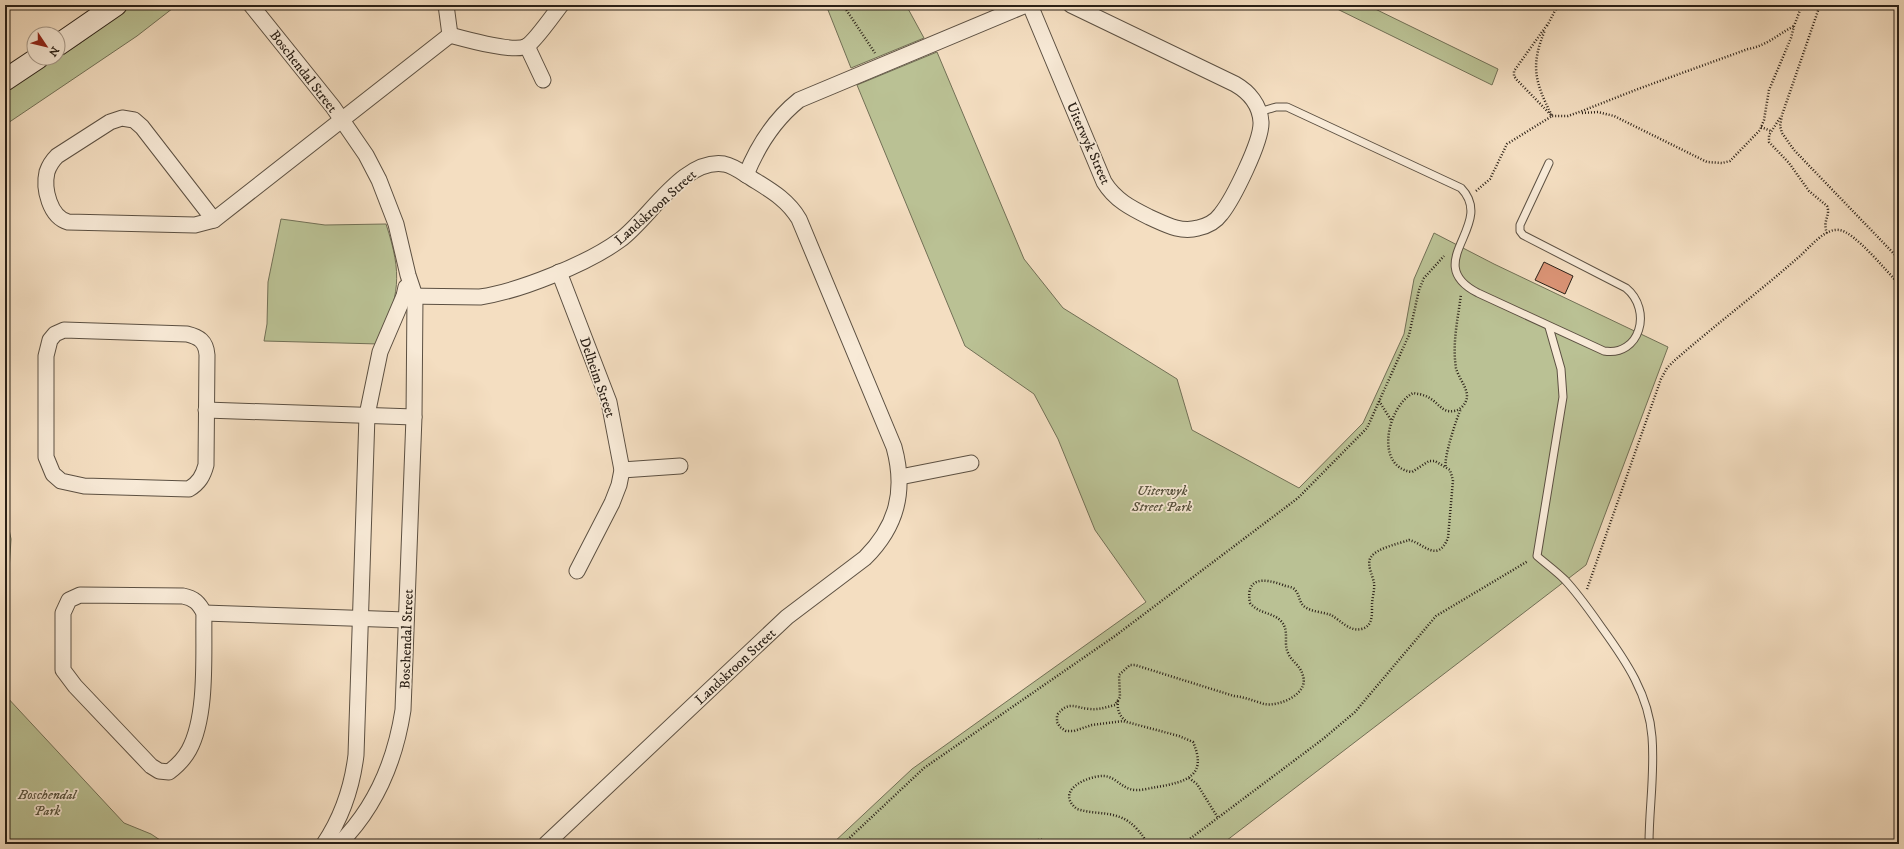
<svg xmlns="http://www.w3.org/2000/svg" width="1904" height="849" font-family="'IM FELL DW Pica',serif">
<rect width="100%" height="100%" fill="#f4dec1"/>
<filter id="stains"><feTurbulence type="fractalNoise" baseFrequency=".005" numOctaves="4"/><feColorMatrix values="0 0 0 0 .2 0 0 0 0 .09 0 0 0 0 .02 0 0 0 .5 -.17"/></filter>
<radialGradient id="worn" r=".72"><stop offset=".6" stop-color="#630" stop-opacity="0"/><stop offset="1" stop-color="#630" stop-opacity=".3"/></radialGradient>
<g fill="#bac194" stroke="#727056">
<polygon points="133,5 177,5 137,36 5,125 5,92 79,44"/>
<polygon points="826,5 906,5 924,38 851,68"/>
<polygon points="1329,5 1367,5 1498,69 1492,85"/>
<polygon points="937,52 1024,259 1063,308 1177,379 1192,430 1299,488 1363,423 1404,334 1414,279 1434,233 1494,264 1668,347 1586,565 1222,844 832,844 912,769 1146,602 1095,530 1058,439 1034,394 965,346 857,85"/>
<path d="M281,219l44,6 61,-1c17,52 13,70 -7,120l-115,-3 3,-17 1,-42z"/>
<polygon points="5,510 11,539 5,637"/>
<polygon points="5,695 124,823 151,834 166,844 5,844"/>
</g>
<polygon fill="#da9375" stroke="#2a2017" points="1544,262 1573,276 1565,294 1535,280"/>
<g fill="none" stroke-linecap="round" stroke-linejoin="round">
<g stroke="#5c5042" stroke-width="9">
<g id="lane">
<path d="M1259,112l17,-5h11l174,81c36,37 -42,75 17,105l126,58c36,6 49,-41 22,-63l-103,-53 -3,-4v-6l29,-62"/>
<path d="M1549,327l12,42 2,28 -26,159c9,8 19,15 28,24 14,15 25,31 37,48 24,33 47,67 50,109 3,36 -3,71 -3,107"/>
</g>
</g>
<g stroke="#5c5042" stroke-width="17">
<g id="street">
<path d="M251,5l82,102 33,48 13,25 17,44 12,51 7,21 -1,121 -11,293c-8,52 -27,97 -64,134"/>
<polyline points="446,5 450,35"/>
<path d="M1030,5l74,177c11,18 27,26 45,35 16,7 31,16 49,11 9,-2 18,-7 23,-14 12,-15 41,-73 40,-92 -1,-17 -12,-30 -26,-38l-164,-79"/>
<path d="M450,35c15,4 64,18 77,11 9,-6 26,-31 34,-41"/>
<polyline points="527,46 543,80"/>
<path d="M122,118l12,2 8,7 72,93 -19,5 -127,-3c-18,-5 -25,-33 -21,-50 2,-6 5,-11 10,-16l53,-34z"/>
<path d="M746,175c12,-30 28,-55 53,-75l227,-95"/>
<polyline points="214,220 450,35"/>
<polyline points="559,272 609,402 622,470 619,485 612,503 577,571"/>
<path d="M404,296l76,1c40,-6 107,-33 140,-57 30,-22 63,-82 104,-76 10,2 19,9 27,14 19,12 36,21 48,41l95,228c12,44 3,79 -29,111l-78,59 -241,227"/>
<path d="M64,330l123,4c12,3 19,7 20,21l-1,110c-3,11 -7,18 -17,24l-105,-3 -23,-5 -8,-7 -7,-17v-101l4,-16 5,-6z"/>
<polyline points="206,410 414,417"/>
<polyline points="622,470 680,466"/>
<polyline points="900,477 971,463"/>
<path d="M80,595l103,1c11,2 16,7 21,17 -1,39 4,102 -15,137 -5,9 -12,16 -20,22l-10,-1 -8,-5 -76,-80 -12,-16v-57l6,-13z"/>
<polyline points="204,613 406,620"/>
<path d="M324,844c18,-27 28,-56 32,-89l11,-340 13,-63 24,-56 2,-9"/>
</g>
</g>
<g stroke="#2a2017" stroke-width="23">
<g id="secondary">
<polyline points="58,45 116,5"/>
<polyline points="5,80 38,58"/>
</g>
</g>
<g stroke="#2a2017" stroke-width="2.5" stroke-dasharray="1 2" stroke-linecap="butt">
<polyline points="843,5 875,53"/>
<polyline points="1820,5 1782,115 1780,126 1782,133 1794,150 1899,259"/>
<path d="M1547,25l-33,46v5l3,4 35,36h16l14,-5 56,-22 110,-40c18,-3 29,-14 46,-23"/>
<polyline points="1547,26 1558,5"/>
<polyline points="1582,113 1598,112 1614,116 1707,162 1722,163 1730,161 1760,130 1764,120 1769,90 1791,38 1794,26 1802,5"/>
<path d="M1780,118l-11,17v7l20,21 20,28 18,15c4,10 -5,14 0,27"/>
<polyline points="1761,127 1771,131"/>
<path d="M1476,191l14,-12 17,-35 45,-28c-17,-34 -22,-50 -7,-86"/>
<polyline points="1379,401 1391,420"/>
<path d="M1446,466c-3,-6 11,-50 15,-57"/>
<path d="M1587,589l74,-210 6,-11 7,-7c41,-36 85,-69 126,-105 10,-9 25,-28 39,-26 15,1 48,42 60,54"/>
<path d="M1118,701c-1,8 1,15 8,20"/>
<polyline points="1189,778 1197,784 1218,818"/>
<polyline points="843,844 924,768 1115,636 1298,498 1367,428 1409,335 1419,290 1424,278 1444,256"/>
<path d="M1030,844c6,-6 16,-5 23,0"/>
<path d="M1146,844c-1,-7 -5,-10 -10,-16 -18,-19 -37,-12 -59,-19 -23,-18 10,-33 26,-33 11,0 17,10 27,13 8,3 19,-1 27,-2 29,-5 51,-11 36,-45l-14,-6 -56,-15 -31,4 -18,6h-8l-6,-4 -3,-5v-7c12,-15 18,-7 33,-6 9,1 17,-2 25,-4l5,-8 -1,-22 11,-10h5l99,31c11,1 20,5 30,8 15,3 45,-10 39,-28 -2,-10 -11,-14 -15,-23 -5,-11 2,-22 -7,-32 -9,-9 -22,-7 -31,-18 -5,-26 14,-25 33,-18 4,2 10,1 13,6 4,5 3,12 9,16 7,5 18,5 26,8 9,5 19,17 30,14 12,-2 11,-15 11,-24 0,-7 3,-15 2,-22 -1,-7 -8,-19 -3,-26 6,-9 27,-13 38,-17 15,3 28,24 39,-2l5,-58 -3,-10 -15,-9h-6l-17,11c-38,-5 -25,-65 1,-79 6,1 13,2 18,6 8,5 12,14 23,12 7,-1 13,-8 13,-15 0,-9 -9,-19 -11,-28 -4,-25 2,-49 5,-74"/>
<polyline points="1183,844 1323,739 1355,712 1436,616 1528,561"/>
</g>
<use href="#lane" stroke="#f8ead7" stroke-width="7"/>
<use href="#street" stroke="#f8ead7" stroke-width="15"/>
<use href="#secondary" stroke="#f8ead7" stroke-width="21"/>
</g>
<g text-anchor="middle" stroke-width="3.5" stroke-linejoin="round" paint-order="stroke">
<g font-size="14" fill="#2a2017" stroke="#f8ead7">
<text transform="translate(304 71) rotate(52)" y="5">Boschendal Street</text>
<text transform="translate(1089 143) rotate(66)" y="5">Uiterwyk Street</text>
<text transform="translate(655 207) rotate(-42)" y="5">Landskroon Street</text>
<text transform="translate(598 377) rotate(71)" y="5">Delheim Street</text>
<text transform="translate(406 639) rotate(-88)" y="5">Boschendal Street</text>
<text transform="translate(735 666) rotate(-43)" y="5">Landskroon Street</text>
</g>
<g font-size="14" font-style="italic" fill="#55503c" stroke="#f8ead7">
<text x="1162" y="495">Uiterwyk<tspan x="1162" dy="16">Street Park</tspan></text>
<text x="47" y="799">Boschendal<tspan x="47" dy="16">Park</tspan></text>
</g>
</g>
<rect width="1904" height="849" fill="none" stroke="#f4dec1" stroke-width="20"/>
<rect x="6" y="6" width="1892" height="837" fill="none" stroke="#2a2017" stroke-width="2"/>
<rect x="10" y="10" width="1884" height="829" fill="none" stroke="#2a2017"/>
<g transform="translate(46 46) rotate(125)"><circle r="19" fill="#f8ead7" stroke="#a6998a"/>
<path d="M0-3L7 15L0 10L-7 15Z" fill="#8f2418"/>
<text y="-6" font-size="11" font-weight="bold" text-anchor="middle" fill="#2a2017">N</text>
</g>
<rect width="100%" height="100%" filter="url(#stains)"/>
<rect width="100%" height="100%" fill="url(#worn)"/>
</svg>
